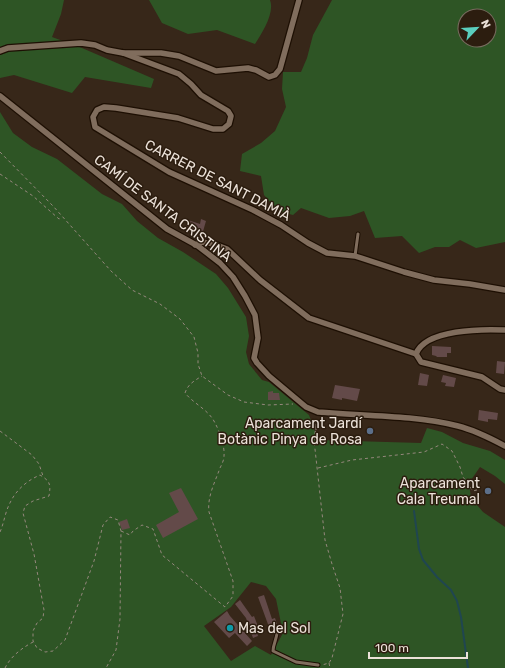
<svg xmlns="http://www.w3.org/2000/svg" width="505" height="668" font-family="Rubik,sans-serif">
<rect width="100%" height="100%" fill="#372719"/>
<g fill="#2e5525" fill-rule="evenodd">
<polygon points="0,0 64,0 61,14 52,37 82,48 154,79 151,88 85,77 72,93 14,75 0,78"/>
<path d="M149,0h121c5,13 -8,33 -15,44l-38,-14 -29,4 -26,-11z"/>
<path d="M332,0h173v242l-29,6 -16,-8 -11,7h-14l-16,6 -17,-17 -27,2 -11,-27 -14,5 -21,2 -28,-10 -8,7 -15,-4 -14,-16 -3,-19 -21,-5 2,-17 19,-11 14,-12 11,-24 -4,-18 1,-17h18l6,-14 6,-23zM465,16h24v24h-24z"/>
<path d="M0,112l13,21 19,14 25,12 45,35 20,10 15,17 21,17 25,14 33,22 12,14 18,29 3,19 -3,16 3,12 13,16 7,2 40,33 9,25 103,3 6,-15 15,4 21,11 27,8 15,9v24l-10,-8 -15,-9 -11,16 2,15 12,14 22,15v141h-505zM251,582l15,4 10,13 7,34 -12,22 -16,-9 -24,15 -27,-35 27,-19z"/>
</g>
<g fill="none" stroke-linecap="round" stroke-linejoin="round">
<polyline stroke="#204650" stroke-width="2" points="414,511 419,549 423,560 437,577 451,590 457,601 461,617 468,668"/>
</g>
<g fill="#634a49">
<polygon points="201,219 206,221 202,235 185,229 188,220 200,224"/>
<polygon points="432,346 451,347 451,353 447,353 447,357 437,357 436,356 432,355"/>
<polygon points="497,361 505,362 504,374 496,373"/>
<polygon points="420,373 429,375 427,386 418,385"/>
<polygon points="443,375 456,378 454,387 445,386 446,383 441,382"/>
<polygon points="335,385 360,389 357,401 342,398 342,400 332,398"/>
<polygon points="273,391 273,393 279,393 280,400 268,400 268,392"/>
<polygon points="479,410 498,413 497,420 488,419 488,422 478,420"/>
<polygon points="181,488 198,519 163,538 156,525 179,512 169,493"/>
<polygon points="127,519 130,528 122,530 119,522"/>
<polygon points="264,595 272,619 275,618 277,624 269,627 258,597"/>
<polygon points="240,600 252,617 254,616 259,629 256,630 258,636 253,638 246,618 235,604"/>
<polygon points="227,611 230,616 252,641 247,646 235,633 229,638 214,622"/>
</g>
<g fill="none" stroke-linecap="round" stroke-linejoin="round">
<g stroke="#1d0f03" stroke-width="5">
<g id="service">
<polyline points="355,256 358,234"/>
<path d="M277,632c0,7 -4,12 -4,19l23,11 22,3"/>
</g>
</g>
<g stroke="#1d0f03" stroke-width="8">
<g id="minor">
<polyline points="0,51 8,48 81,43 95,45 107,50 123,53 161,53 179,56 216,71 248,68 256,70 269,77 275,75 280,69 299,0"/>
<polyline points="123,53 179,74 191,84 201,95 228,111 231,116 229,124 223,129 213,129 178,118 116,108 104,107 97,110 93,117 95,127 169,172 253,210 281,225 308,243 327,253 355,256 404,272 434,280 470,284 505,290"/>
<path d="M0,96l167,133 31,17 22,17 13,14 12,19 10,19 3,23 -4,20 3,5 12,13 37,31 12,5c46,4 95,3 140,14 16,4 32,12 47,20"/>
<polyline points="195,245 202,242 214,244 227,249 260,280 309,318 416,354 421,362 482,377 500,389 505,390"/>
<path d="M416,354c9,-25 67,-25 89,-24"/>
</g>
</g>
<g stroke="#95887d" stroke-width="1" stroke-dasharray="3 3" stroke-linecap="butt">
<polyline points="0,152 53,206 111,271 132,290 160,304 180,319 194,337 198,353 198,364 202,376 228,395 244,402 268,405 293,404"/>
<polyline points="0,174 33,196 59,219 62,218"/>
<polyline points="317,419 314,440 325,540 332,564 340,588 343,614 332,658 329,663 322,665"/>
<polyline points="315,429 317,429 316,424"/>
<polyline points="0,431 32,455 39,464 43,476"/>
<polyline points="318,468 352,460 424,452 442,444 452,451 460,467 463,477 473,491 480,489"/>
<path d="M121,531l9,4 3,-4 9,-6 11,4 9,26 63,52 8,-11v-15l-24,-69c-2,-15 6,-30 11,-44 2,-4 4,-8 4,-12 1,-9 -4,-24 -9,-33 -6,-13 -21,-19 -30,-30 3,-9 9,-12 17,-17"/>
<path d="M0,532c4,-9 5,-19 9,-27 6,-14 17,-24 31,-30 10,6 11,9 9,21l-16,5 -8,5 -2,7 11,41 10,56 -1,8 -6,5 -4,8v10l4,7 8,4 8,-1 12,-11 29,-79 9,-36 7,-8 8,3 3,11 -1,88 -4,31 -10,18"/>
<polyline points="329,663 330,668"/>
<path d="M5,668c6,-12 17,-20 28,-26"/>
</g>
<use href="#service" stroke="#806d5d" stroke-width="3"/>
<use href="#minor" stroke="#806d5d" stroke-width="5.5"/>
</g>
<g fill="#5c6f8a" stroke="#2c1d0f" stroke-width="1.5">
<circle cx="370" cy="431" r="4"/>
<circle cx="488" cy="491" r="4"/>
</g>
<circle fill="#0f9aa8" stroke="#2c1d0f" stroke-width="1.5" cx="230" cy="628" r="4"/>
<g text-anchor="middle" stroke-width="3" stroke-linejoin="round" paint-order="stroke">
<g font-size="14" fill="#ece2d9" stroke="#2c1d0f">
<text transform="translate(218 180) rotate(27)" y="5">CARRER DE SANT DAMIÀ</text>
<text transform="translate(163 208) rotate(37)" y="5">CAMÍ DE SANTA CRISTINA</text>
</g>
<g font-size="14" fill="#ece2d9" stroke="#2c1d0f" text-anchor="end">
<text x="362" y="428">Aparcament Jardí<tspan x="362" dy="16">Botànic Pinya de Rosa</tspan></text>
<text x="480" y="488">Aparcament<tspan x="480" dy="16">Cala Treumal</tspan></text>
<text x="238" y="633" text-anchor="start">Mas del Sol</text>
</g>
</g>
<g transform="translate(477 28) rotate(65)"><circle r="19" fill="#2c1d0f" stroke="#796c60"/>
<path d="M0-3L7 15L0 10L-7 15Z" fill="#5acebd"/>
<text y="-6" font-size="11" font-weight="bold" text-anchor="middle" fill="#ece2d9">N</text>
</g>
<path d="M369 652v6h98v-6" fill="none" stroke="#ece2d9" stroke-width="2"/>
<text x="375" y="652" font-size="12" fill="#ece2d9" stroke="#2c1d0f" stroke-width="3" paint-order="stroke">100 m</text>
</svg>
